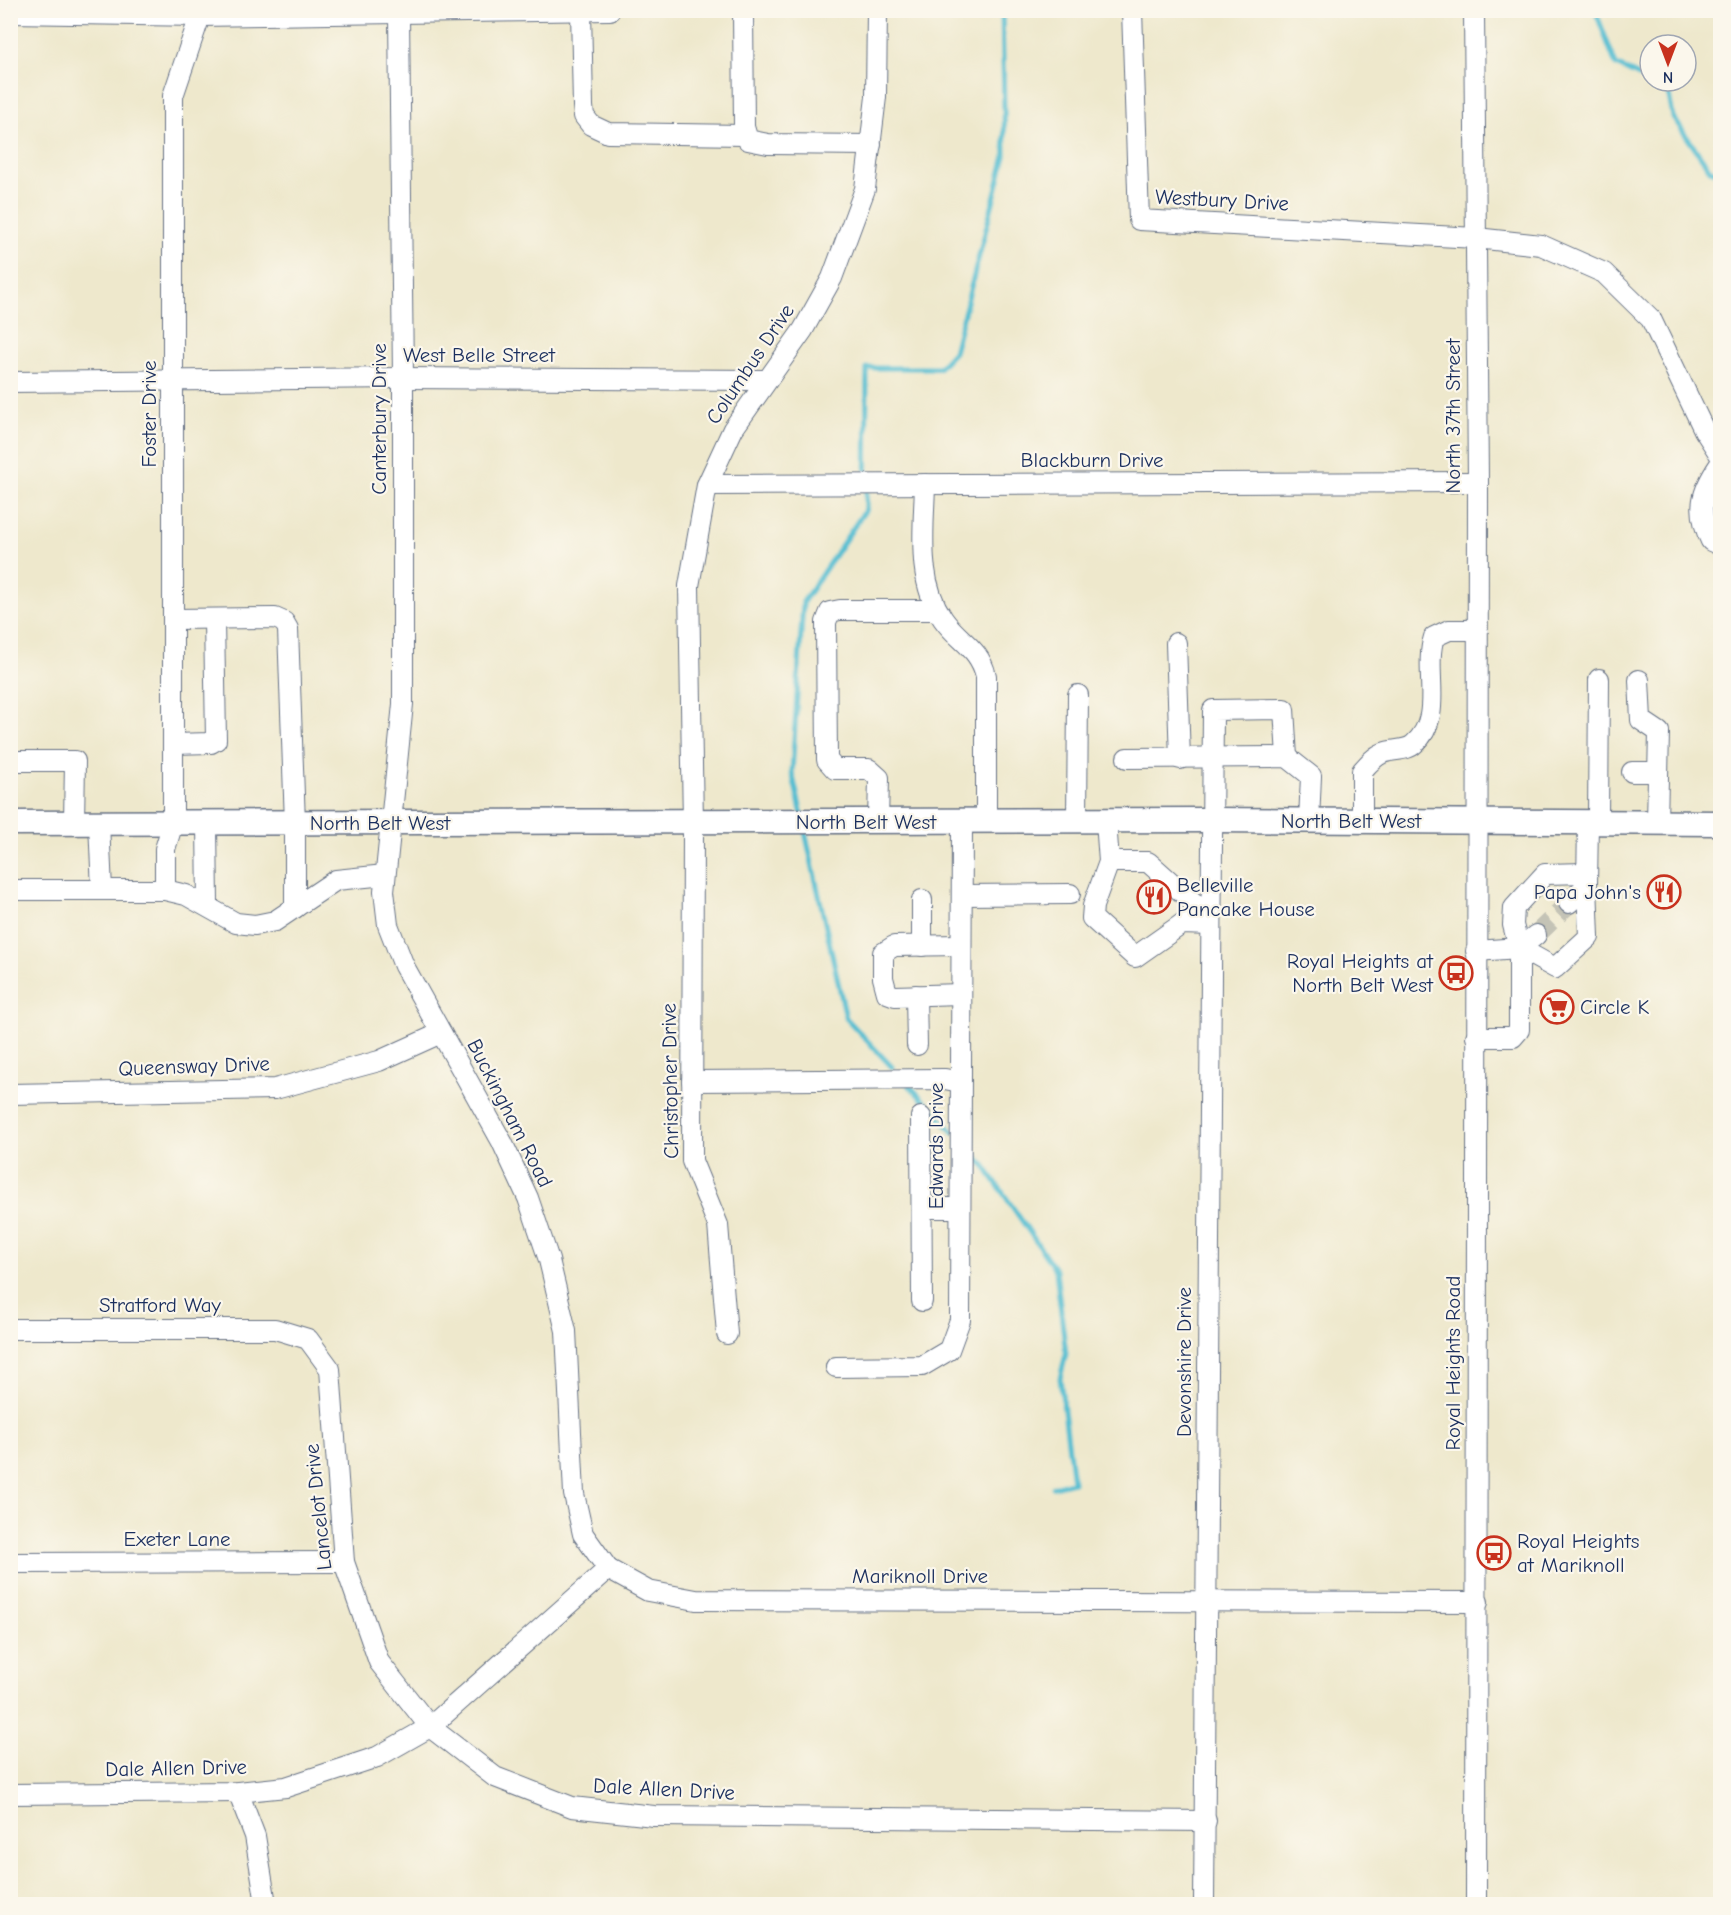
<svg xmlns="http://www.w3.org/2000/svg" width="1731" height="1915" font-family="'Comic Neue',sans-serif">
<rect width="100%" height="100%" fill="#fbf7ec"/>
<filter id="ink" filterUnits="userSpaceOnUse"><feTurbulence type="fractalNoise" baseFrequency=".0167" numOctaves="2"/><feDisplacementMap in="SourceGraphic" scale="12" xChannelSelector="R" yChannelSelector="G"/><feConvolveMatrix kernelMatrix="1 2 1 2 8 2 1 2 1" color-interpolation-filters="sRGB"/></filter>
<filter id="wash" filterUnits="userSpaceOnUse"><feTurbulence type="fractalNoise" baseFrequency=".008" numOctaves="4" result="noise"/><feDisplacementMap in="SourceGraphic" scale="24" xChannelSelector="R" yChannelSelector="G"/><feGaussianBlur stdDeviation="1.35" result="paint"/><feColorMatrix in="noise" values="0 0 0 0 0 0 0 0 0 0 0 0 0 0 0 0 0 1.4 0 .05"/><feComposite in="paint" operator="in"/></filter>
<g filter="url(#wash)">
<rect width="100%" height="100%" fill="#eee8cc"/>
<g fill="none" stroke-linecap="round" stroke-linejoin="round">
<g stroke="#55bed1" stroke-width="5">
<polyline points="1595,10 1616,65 1668,90 1673,117 1710,170 1720,173"/>
<polyline points="802,815 792,772 803,602 866,509 867,368 939,368 954,352 1005,156 1002,10"/>
<polyline points="804,827 846,1018 892,1067"/>
<polyline points="909,1085 953,1132"/>
<polyline points="970,1150 984,1165 1056,1271 1066,1354 1060,1378 1073,1482 1053,1487"/>
</g>
</g>
</g>
<g filter="url(#ink)">
<g fill="none" stroke-linecap="round" stroke-linejoin="round">
<polyline stroke="#c4c3b6" stroke-width="20" stroke-dasharray="20 10" stroke-linecap="butt" points="1536,935 1569,903"/>
<g stroke="#657084" stroke-width="22">
<g id="minor">
<polyline points="581,10 583,106 584,116 591,125 608,133 745,135"/>
<polyline points="743,10 744,127 748,140 768,144 871,145"/>
<polyline points="1132,10 1139,220 1476,238 1541,245 1604,273 1651,319 1704,430 1720,455"/>
<polyline points="1474,10 1478,482 1476,1904"/>
<polyline points="10,13 200,16 610,10"/>
<polyline points="399,14 403,378 403,704 384,891 388,925 404,966 502,1142 528,1198 549,1260 566,1331 574,1494 583,1534 608,1569"/>
<polyline points="10,382 403,378 766,380"/>
<path d="M1720,464c-19,28 -24,46 -9,77l9,4"/>
<path d="M925,484c-1,46 -9,96 18,135 16,23 36,28 43,57v146"/>
<polyline points="707,485 1478,482"/>
<polyline points="173,619 275,618 284,622 288,629 295,823 295,908"/>
<polyline points="1176,643 1180,759"/>
<polyline points="1639,680 1641,720 1659,732 1657,823"/>
<polyline points="173,744 211,743 216,740 214,619"/>
<polyline points="1127,758 1287,757 1311,776 1309,821"/>
<polyline points="10,761 75,761 74,823"/>
<polyline points="1632,772 1658,772"/>
<polyline points="1077,821 1078,695"/>
<polyline points="1106,821 1109,862 1093,906 1092,918 1135,957 1182,924 1211,925"/>
<path d="M1362,821v-50c6,-7 13,-15 21,-18 10,-4 24,-2 31,-9 31,-27 9,-72 20,-107l15,-7h28"/>
<polyline points="878,822 879,778 869,769 835,769 827,760 826,622 830,612 840,610 937,610"/>
<polyline points="1598,822 1599,679"/>
<polyline points="99,823 102,890"/>
<polyline points="207,823 208,905"/>
<polyline points="1109,862 1148,862 1194,903 1194,913 1182,924"/>
<polyline points="10,890 165,890 186,895 236,923 255,925 275,921 336,880 385,875"/>
<polyline points="165,890 165,849 173,823 173,96 202,10"/>
<polyline points="962,895 1070,894"/>
<polyline points="1569,903 1587,885 1588,822"/>
<polyline points="922,946 922,900"/>
<polyline points="1519,948 1555,968 1589,937 1587,885"/>
<polyline points="1476,951 1519,948 1536,935"/>
<polyline points="961,994 895,996 887,993 883,978 883,953 894,946 961,945"/>
<polyline points="916,995 917,1045"/>
<polyline points="1476,1037 1513,1037 1519,1030 1519,948 1513,925 1514,908 1545,874 1586,873"/>
<polyline points="692,1081 945,1079 960,1082"/>
<polyline points="10,1094 275,1089 379,1061 441,1033"/>
<polyline points="921,1117 922,1301"/>
<polyline points="922,1208 960,1208"/>
<polyline points="10,1329 275,1329 308,1339 330,1369 344,1562 379,1662 430,1727 608,1569 648,1591 696,1600 1478,1602"/>
<polyline points="727,1334 718,1225 692,1161 693,823 689,586 707,485 733,429 803,330 832,278 865,189 876,97 877,10"/>
<polyline points="836,1367 922,1366 949,1350 960,1320 962,822"/>
<polyline points="10,1563 344,1562"/>
<polyline points="238,1792 255,1836 266,1904"/>
<polyline points="10,1794 238,1792 286,1787 377,1757 430,1727 495,1777 572,1807 654,1816 1206,1821"/>
<polyline points="1204,1904 1213,710 1284,709 1287,757"/>
</g>
</g>
<g stroke="#657084" stroke-width="27">
<polyline id="major" points="10,823 1212,820 1720,823"/>
</g>
<use href="#minor" stroke="#fff" stroke-width="20"/>
<use href="#major" stroke="#fff" stroke-width="24"/>
</g>
</g>
<defs>
<g id="restaurant-ring" transform="scale(1.725)"><circle r="9.5" fill="#fbf7ec" stroke="#c8321e" stroke-width="1.5"/><path d="M-5-6h1v4h1v-4h1v4h1v-4h1v5L-1.5 .5V6h-2V.5L-5-1ZM5-6V6H3V1.5H1.5Q1.5-4 5-6Z" fill="#c8321e"/></g>
<g id="bus-ring" transform="scale(1.725)"><circle r="9.5" fill="#fbf7ec" stroke="#c8321e" stroke-width="1.5"/><path d="M-5-6H5V4H4V6H2V4H-2V6H-4V4H-5ZM-3.5-4V0h7V-4ZM-3.5 1.2v1.5H-2V1.2ZM2 1.2v1.5H3.5V1.2Z" fill="#c8321e"/></g>
<g id="supermarket-ring" transform="scale(1.725)"><circle r="9.5" fill="#fbf7ec" stroke="#c8321e" stroke-width="1.5"/><path d="M-6-5.5h2.5l.6 2H6L4.5 2H-2.5L-4.4-4H-6ZM-1.5 3.2a1.3 1.3 0 1 0 .1 0ZM3 3.2a1.3 1.3 0 1 0 .1 0Z" fill="#c8321e"/></g>
</defs>
<g fill-rule="evenodd">
<use href="#restaurant-ring" x="1664" y="892"/>
<use href="#restaurant-ring" x="1154" y="897"/>
<use href="#bus-ring" x="1456" y="973"/>
<use href="#supermarket-ring" x="1557" y="1007"/>
<use href="#bus-ring" x="1494" y="1553"/>
</g>
<g text-anchor="middle" stroke-width="4.5" stroke-linejoin="round" paint-order="stroke">
<g font-size="21" fill="#1b2f5e" stroke="#fbf7ec">
<text transform="translate(1222 200) rotate(3)" y="7">Westbury Drive</text>
<text x="479" y="362">West Belle Street</text>
<text transform="translate(750 364) rotate(-56)" y="7">Columbus Drive</text>
<text transform="translate(149 414) rotate(-90)" y="7">Foster Drive</text>
<text transform="translate(1453 416) rotate(-90)" y="7">North 37th Street</text>
<text transform="translate(379 419) rotate(-90)" y="7">Canterbury Drive</text>
<text x="1092" y="467">Blackburn Drive</text>
<text x="1351" y="828">North Belt West</text>
<text x="866" y="829">North Belt West</text>
<text x="380" y="830">North Belt West</text>
<text transform="translate(194 1066) rotate(-2)" y="7">Queensway Drive</text>
<text transform="translate(670 1081) rotate(-91)" y="7">Christopher Drive</text>
<text transform="translate(510 1113) rotate(63)" y="7">Buckingham Road</text>
<text transform="translate(936 1146) rotate(-90)" y="7">Edwards Drive</text>
<text x="160" y="1312">Stratford Way</text>
<text transform="translate(1184 1362) rotate(-90)" y="7">Devonshire Drive</text>
<text transform="translate(1453 1363) rotate(-90)" y="7">Royal Heights Road</text>
<text transform="translate(318 1507) rotate(-96)" y="7">Lancelot Drive</text>
<text x="177" y="1546">Exeter Lane</text>
<text x="920" y="1583">Mariknoll Drive</text>
<text transform="translate(176 1768) rotate(-1)" y="7">Dale Allen Drive</text>
<text transform="translate(664 1789) rotate(3)" y="7">Dale Allen Drive</text>
</g>
<g font-size="21" fill="#1b2f5e" stroke="#fbf7ec" text-anchor="start">
<text x="1177" y="892">Belleville<tspan x="1177" dy="24">Pancake House</tspan></text>
<text x="1641" y="899" text-anchor="end">Papa John's</text>
<text x="1433" y="968" text-anchor="end">Royal Heights at<tspan x="1433" dy="24">North Belt West</tspan></text>
<text x="1580" y="1014">Circle K</text>
<text x="1517" y="1548">Royal Heights<tspan x="1517" dy="24">at Mariknoll</tspan></text>
</g>
</g>
<rect width="1731" height="1915" fill="none" stroke="#fbf7ec" stroke-width="36"/>
<g transform="translate(1668 63) rotate(180)"><circle r="28" fill="#fbf7ec" stroke="#a1a7b3" stroke-width="1.5"/>
<path d="M0-4.5L10 22L0 15L-10 22Z" fill="#c8321e"/>
<text y="-9" font-size="16" font-weight="bold" text-anchor="middle" fill="#1b2f5e">N</text>
</g>
</svg>
